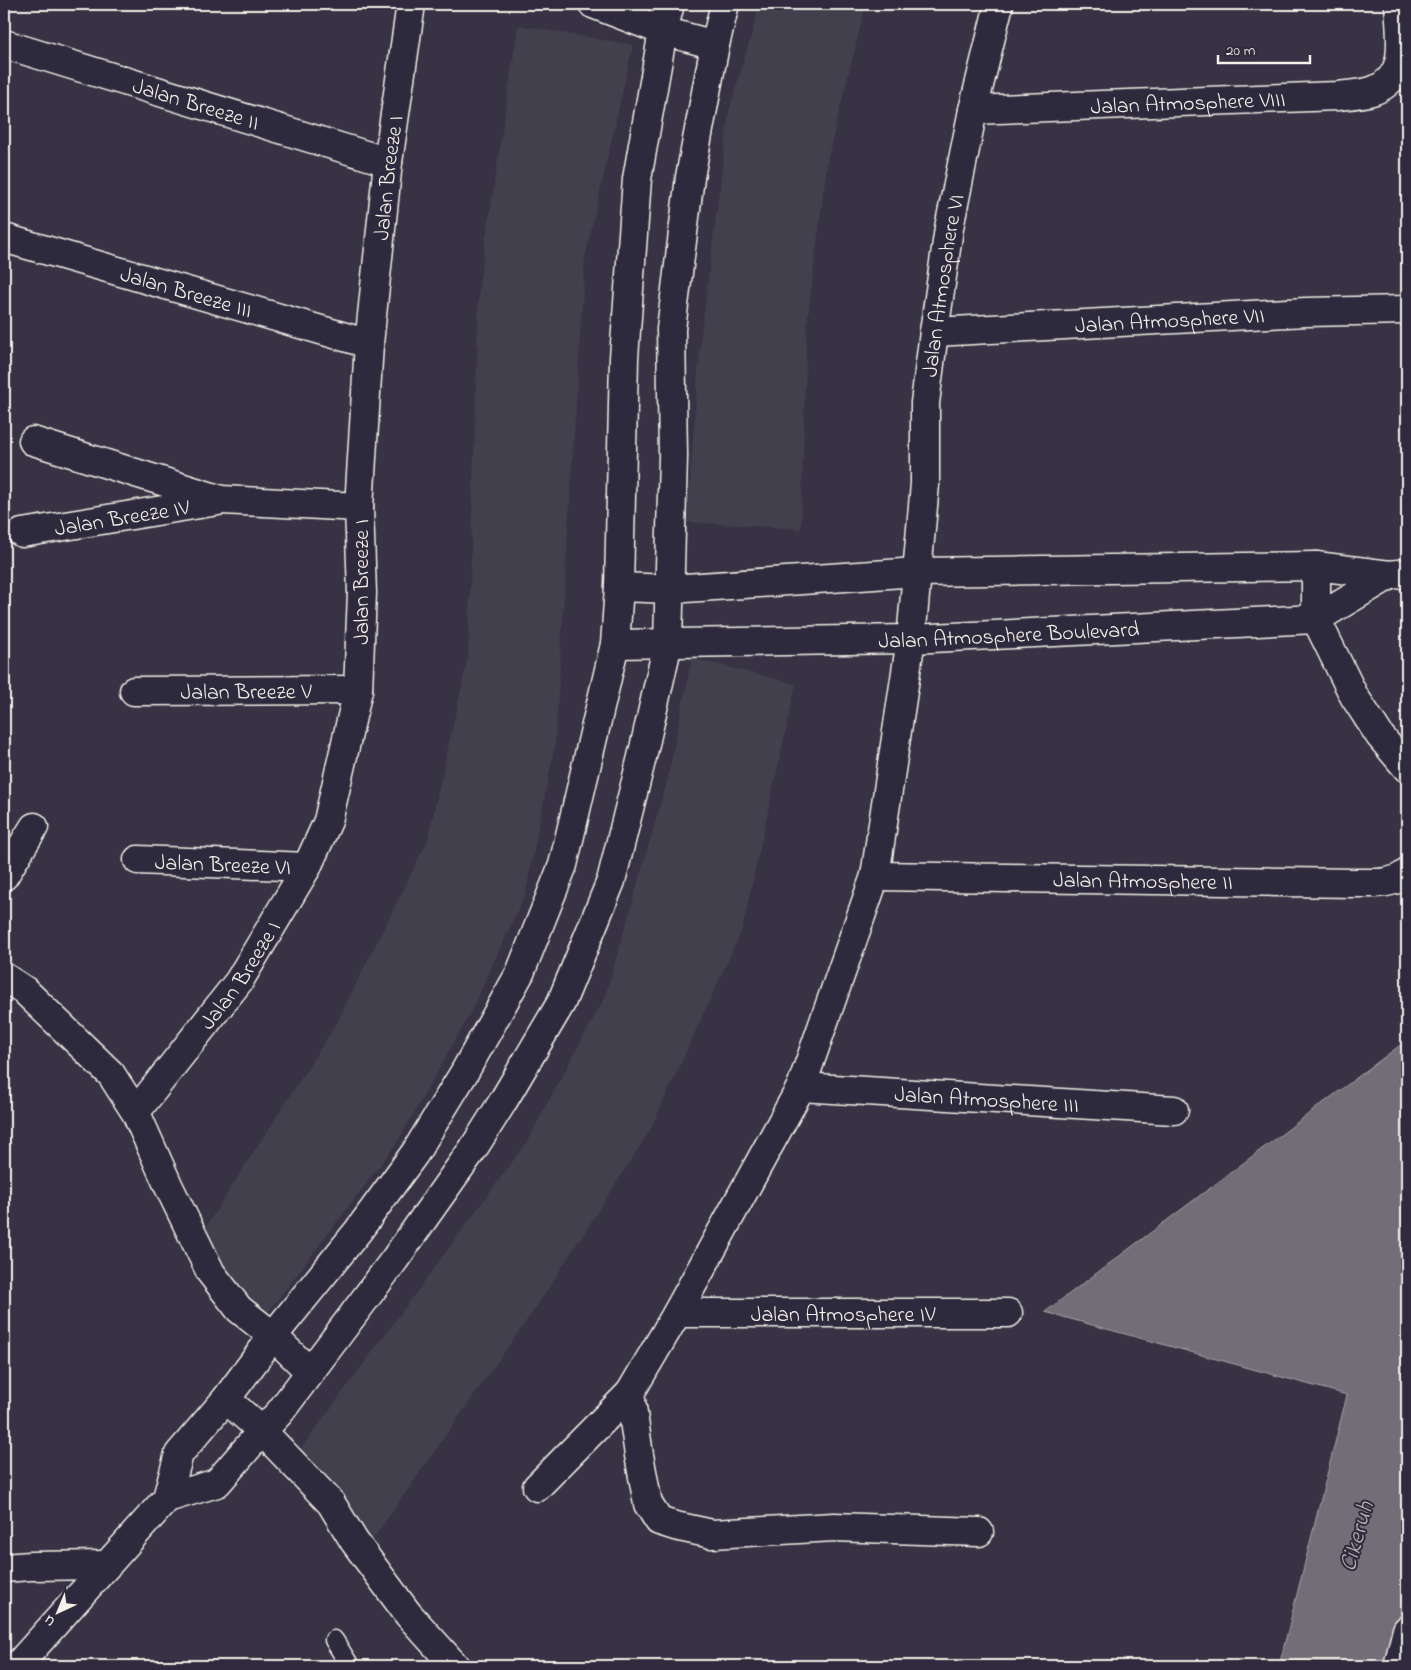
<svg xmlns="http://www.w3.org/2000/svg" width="1411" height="1670" font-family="'Indie Flower',sans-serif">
<rect width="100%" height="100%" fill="#373244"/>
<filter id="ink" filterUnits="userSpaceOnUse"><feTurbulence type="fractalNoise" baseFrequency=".02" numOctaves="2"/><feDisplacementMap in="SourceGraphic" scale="10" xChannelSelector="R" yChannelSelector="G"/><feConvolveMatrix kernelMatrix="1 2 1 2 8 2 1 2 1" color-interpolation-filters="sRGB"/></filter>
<g filter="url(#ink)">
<g fill="#433f4e">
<polygon points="760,4 866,4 828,157 807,324 801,529 687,522 700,344 729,111"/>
<polygon points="518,25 633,45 585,258 555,745 525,895 470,1014 397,1143 266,1315 224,1267 205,1228 337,1022 427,842 468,657 479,284"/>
<polygon points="692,658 796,684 742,930 651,1129 537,1306 371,1542 300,1450 526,1143 605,997 667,781"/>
</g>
<polygon fill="#726e77" stroke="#a6a2a4" points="1407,1040 1407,1630 1398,1666 1279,1666 1347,1395 1045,1312"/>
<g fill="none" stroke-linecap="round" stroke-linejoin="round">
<g stroke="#f4f1e8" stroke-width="21">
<polyline id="lane" points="334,1640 350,1666"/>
</g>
<g stroke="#f4f1e8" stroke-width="31">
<g id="street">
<polyline points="593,4 663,31 715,45"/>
<path id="s1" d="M4,44l384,118"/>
<path id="s2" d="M973,110l364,-14c11,-1 24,-2 35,-5 39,-13 28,-55 27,-87"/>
<path id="s3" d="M4,238l365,106"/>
<path id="s4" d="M934,332l372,-20 101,-2"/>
<polyline points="33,441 222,500 359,507"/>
<path id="s5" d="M22,533l196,-32"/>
<polyline points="1316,566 1316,619 1354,696 1380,736 1407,768"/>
<polyline points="619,587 671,589 917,572 1316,566 1390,575 1407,573"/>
<path id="s6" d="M615,644l296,-5 405,-20 74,-44"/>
<path id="s7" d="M134,691l224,-1"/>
<path id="s8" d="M138,860l169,7"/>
<polyline points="4,876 34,827"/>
<path id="s9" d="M875,876l481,7c17,0 37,2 51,-10"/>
<path id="s10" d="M801,1087l373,23"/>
<path id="s11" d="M142,1104l97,-123 68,-114 21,-46 30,-131 4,-97 -3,-86 10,-163 19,-182 23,-158"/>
<path id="s12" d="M677,1313h331"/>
<polyline points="537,1487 630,1393"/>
<polyline points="167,1498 217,1483 262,1431"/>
<path id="s13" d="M979,1532l-145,-5 -122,7 -37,-8 -16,-5 -11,-17 -9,-49 -9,-62 47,-80 124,-226 74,-211 36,-237 14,-155v-81l9,-71 15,-104 24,-118 26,-106"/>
<polyline points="4,1568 30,1566 107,1565"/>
<polyline points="17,1666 167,1498 179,1454 226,1399"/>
<polyline points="1398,1666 1407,1630"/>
</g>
</g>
<g stroke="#f4f1e8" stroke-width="31">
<polyline id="secondary" points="4,977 24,990 111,1074 136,1113 169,1187 211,1273 239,1309 273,1336 310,1372"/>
</g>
<g stroke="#f4f1e8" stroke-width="31">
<g id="primary">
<polyline points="262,1431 280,1412 395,1259 473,1149 502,1103 561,1003 611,881 642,757 668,643 673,456 671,329 690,177 715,45 725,4"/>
<polyline points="455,1666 408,1614 354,1541 331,1503 262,1431 226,1399 273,1336 358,1231 415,1153 464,1073 520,973 563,865 615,644 619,587 624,358 637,179 663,31 670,4"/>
</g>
</g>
<use href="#lane" stroke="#2f2a3d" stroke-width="18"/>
<use href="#street" stroke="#2f2a3d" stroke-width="28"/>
<use href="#secondary" stroke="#2f2a3d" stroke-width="28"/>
<use href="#primary" stroke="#2f2a3d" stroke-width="28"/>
</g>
</g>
<g text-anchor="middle" stroke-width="4" stroke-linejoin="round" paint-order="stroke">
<g font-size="22" fill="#f4f1e8" stroke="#2f2a3d">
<text dy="8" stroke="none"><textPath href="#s2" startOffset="215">Jalan Atmosphere VIII</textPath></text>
<text dy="8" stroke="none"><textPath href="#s1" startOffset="201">Jalan Breeze II</textPath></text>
<text dy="8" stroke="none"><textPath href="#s11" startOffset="988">Jalan Breeze I</textPath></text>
<text dy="8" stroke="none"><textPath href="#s13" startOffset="1624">Jalan Atmosphere VI</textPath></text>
<text dy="8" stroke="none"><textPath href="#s3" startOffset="190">Jalan Breeze III</textPath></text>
<text dy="8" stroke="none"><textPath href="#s4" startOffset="236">Jalan Atmosphere VII</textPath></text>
<text dy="8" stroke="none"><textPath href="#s5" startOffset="101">Jalan Breeze IV</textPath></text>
<text transform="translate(360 582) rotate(-90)" y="8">Jalan Breeze I</text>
<text dy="8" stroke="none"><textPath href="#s6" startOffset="394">Jalan Atmosphere Boulevard</textPath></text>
<text dy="8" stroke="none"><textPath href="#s7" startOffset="112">Jalan Breeze V</textPath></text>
<text dy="8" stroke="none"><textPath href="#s8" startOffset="85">Jalan Breeze VI</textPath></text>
<text dy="8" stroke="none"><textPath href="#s9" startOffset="268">Jalan Atmosphere II</textPath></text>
<text dy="8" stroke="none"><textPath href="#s11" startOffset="162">Jalan Breeze I</textPath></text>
<text dy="8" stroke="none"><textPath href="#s10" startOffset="186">Jalan Atmosphere III</textPath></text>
<text dy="8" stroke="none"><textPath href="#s12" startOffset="166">Jalan Atmosphere IV</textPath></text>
</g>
<g font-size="24" font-style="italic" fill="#bab6b5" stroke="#2f2a3d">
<text transform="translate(1356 1536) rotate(-74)" y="8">Cikeruh</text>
</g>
</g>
<rect width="1411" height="1670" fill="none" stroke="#2f2a3d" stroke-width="20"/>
<rect x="10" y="10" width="1391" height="1650" fill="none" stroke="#f4f1e8" stroke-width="2" filter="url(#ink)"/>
<g transform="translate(58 1612) rotate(224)" stroke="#2f2a3d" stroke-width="4" paint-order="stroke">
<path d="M0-4L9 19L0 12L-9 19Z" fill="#f4f1e8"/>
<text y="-8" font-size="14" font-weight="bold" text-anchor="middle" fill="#f4f1e8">U</text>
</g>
<path d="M1218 55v8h92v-8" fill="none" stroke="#f4f1e8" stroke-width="2.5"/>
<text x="1226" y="55" font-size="15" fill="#f4f1e8" stroke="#2f2a3d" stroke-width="4" paint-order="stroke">20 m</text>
</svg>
